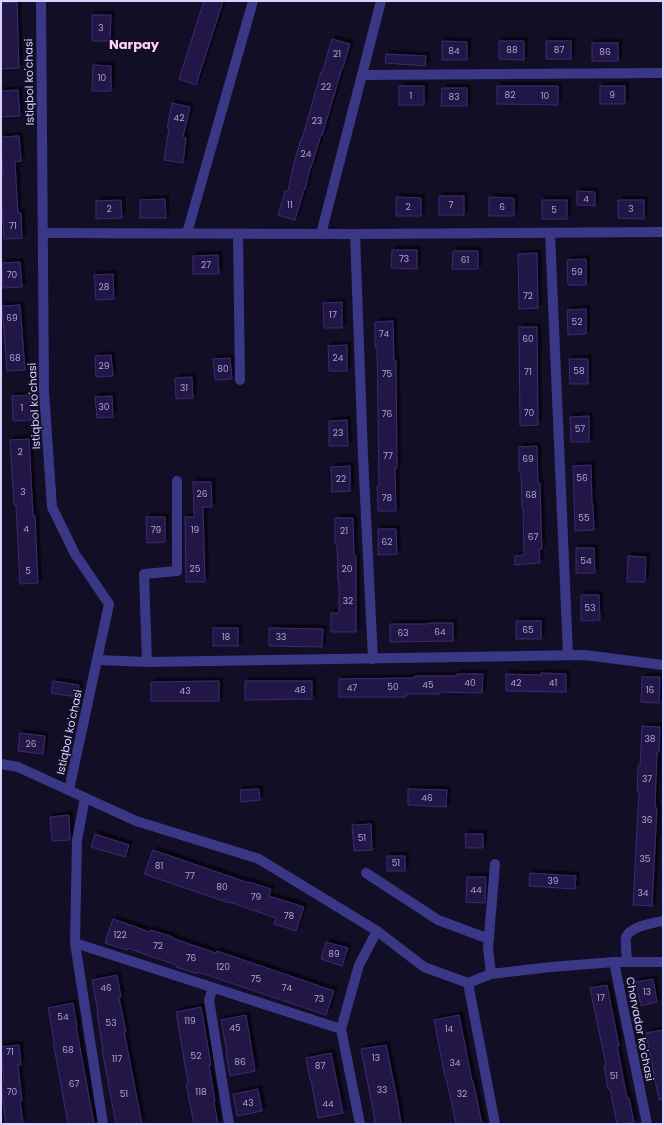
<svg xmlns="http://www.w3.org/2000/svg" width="664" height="1125" font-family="Poppins,sans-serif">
<defs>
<filter id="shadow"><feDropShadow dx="3.5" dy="-3.5" stdDeviation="0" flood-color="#0009"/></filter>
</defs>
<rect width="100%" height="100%" fill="#120e26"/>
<g fill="#221947" stroke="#382a74" filter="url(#shadow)">
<polygon points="204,1 223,1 196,85 179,79"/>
<polygon points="17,2 19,68 1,69 1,3"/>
<polygon points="92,15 111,15 110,41 92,41"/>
<polygon points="332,39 350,44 343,68 342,68 322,136 321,135 311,168 310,168 305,190 304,190 295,220 278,215 285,191 288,191 294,163 301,139 302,139 321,72 322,73"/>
<polygon points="442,41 467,42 467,60 442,60"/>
<polygon points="499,41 524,41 524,60 499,59"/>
<rect x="546" y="41" width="25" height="18"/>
<rect x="592" y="43" width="26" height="18"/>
<polygon points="386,54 426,56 425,66 385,63"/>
<polygon points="93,65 111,66 111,91 92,91"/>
<rect x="399" y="86" width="25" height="19"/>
<polygon points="497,86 558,86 558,105 497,104"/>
<rect x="600" y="86" width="25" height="18"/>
<polygon points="442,88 467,88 467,106 441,106"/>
<polygon points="18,90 20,116 1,117 1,91"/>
<polygon points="172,103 190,107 183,137 186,138 183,163 164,160 169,128 167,128"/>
<polygon points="19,136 21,161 15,162 18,213 21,213 22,238 4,239 2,203 1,203 1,177 3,177 1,137"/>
<polygon points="577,191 595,192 595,206 577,205"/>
<rect x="439" y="196" width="25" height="19"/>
<polygon points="396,197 421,198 421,216 396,216"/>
<polygon points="489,197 514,198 514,216 489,216"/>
<polygon points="165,199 166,218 140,218 140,200"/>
<polygon points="121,200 122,218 96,219 96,201"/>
<rect x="542" y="200" width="25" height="19"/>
<polygon points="618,200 644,200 644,219 618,218"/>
<polygon points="392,250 417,250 417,269 391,268"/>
<polygon points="453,251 478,251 478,269 452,269"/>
<polygon points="537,253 538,308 519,309 518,254"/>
<polygon points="218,255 219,274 193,274 193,256"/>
<polygon points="586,259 586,285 568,285 567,260"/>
<polygon points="20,262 22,287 3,288 2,263"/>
<polygon points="113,274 114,299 96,300 94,275"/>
<polygon points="342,302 342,328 324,328 323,303"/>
<polygon points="20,305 25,370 7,371 2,306"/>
<polygon points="586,309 586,334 568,335 567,310"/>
<polygon points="393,321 394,361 396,361 397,468 395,468 396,511 378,511 377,486 379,486 377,347 375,347 375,322"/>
<polygon points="519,327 537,327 538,425 520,426"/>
<polygon points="347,345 347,371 329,371 328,346"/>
<polygon points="111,355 113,376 96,377 95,356"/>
<polygon points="230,358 232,379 215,380 213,359"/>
<polygon points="569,359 588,359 588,384 570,384"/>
<polygon points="192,377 193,398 176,399 175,378"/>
<polygon points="30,395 31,420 13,421 12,396"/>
<polygon points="112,396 113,417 97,418 95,397"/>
<polygon points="589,416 589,442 571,442 570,417"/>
<polygon points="347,420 348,446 329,446 329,421"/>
<polygon points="29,439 33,516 35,516 38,583 20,584 16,505 14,505 10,440"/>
<polygon points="537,446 538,483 540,483 541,524 542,549 539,549 540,563 515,565 515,556 524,555 523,508 522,508 521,472 519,472 519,447"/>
<polygon points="591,465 592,505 593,505 594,530 575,531 573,466"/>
<polygon points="350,466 350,491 332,492 331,467"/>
<polygon points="193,482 211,482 212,507 203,507 205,582 186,582 185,517 194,517"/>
<polygon points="146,517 165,517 165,542 147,543"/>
<polygon points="335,518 353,518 354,556 356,556 356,632 331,632 331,613 339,613 339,582 338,582 337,544 335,544"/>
<polygon points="378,529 396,529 397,554 378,555"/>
<polygon points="576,548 594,548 595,573 576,573"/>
<polygon points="628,556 646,557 645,582 627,582"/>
<polygon points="581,595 599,595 600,620 581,621"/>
<rect x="516" y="621" width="25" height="18"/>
<polygon points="428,623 453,623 453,641 390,642 390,624 428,624"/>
<rect x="213" y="628" width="25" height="18"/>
<polygon points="269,628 323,629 322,647 269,646"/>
<polygon points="541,673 566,674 566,692 506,691 506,674 541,675"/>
<polygon points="457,674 483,674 482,693 440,692 440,694 406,694 406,697 339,697 339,679 415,678 415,676 457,676"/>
<polygon points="642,677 660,677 659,703 641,702"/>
<polygon points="53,681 79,685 77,697 51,693"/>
<polygon points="219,681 219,701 151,701 151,682"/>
<polygon points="245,681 312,681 312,699 245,700"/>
<polygon points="642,726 660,727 659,752 657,752 655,808 657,808 652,906 633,905 639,791 637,791 638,766 640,766"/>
<polygon points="20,733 45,736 43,754 18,751"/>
<polygon points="259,789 260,800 241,802 240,790"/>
<polygon points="408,789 447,790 446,807 408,805"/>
<polygon points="69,815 70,840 52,841 50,817"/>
<polygon points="371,824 372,850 354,851 352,825"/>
<polygon points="95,834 129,845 125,857 91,847"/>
<polygon points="465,834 483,834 483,848 466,848"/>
<polygon points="153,850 249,883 249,882 271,889 269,896 304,907 296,931 274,924 276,918 229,902 229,903 144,874"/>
<rect x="387" y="856" width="18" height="15"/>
<polygon points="530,873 576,876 575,889 529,886"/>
<polygon points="467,877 486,877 485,903 466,902"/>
<polygon points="113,919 150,932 151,930 173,937 172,938 216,953 217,951 334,991 326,1015 198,972 198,974 176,967 176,965 127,948 127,950 105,943"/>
<polygon points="326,942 348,948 342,966 321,959"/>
<polygon points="117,975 121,997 119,998 126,1032 124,1032 142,1124 116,1124 102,1050 103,1050 97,1014 98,1013 92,980"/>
<polygon points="653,979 657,1002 641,1006 636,982"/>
<polygon points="607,985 619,1046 617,1046 627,1098 629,1098 634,1122 622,1124 617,1124 610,1089 608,1089 604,1066 606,1065 590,988"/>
<polygon points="73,1003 77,1026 76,1026 94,1124 68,1124 53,1041 54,1041 48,1008"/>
<polygon points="201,1007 211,1065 209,1065 215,1101 214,1102 218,1124 194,1124 186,1084 188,1083 176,1012"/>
<polygon points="246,1015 255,1071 230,1076 226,1053 227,1053 221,1020"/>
<polygon points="459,1015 472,1081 473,1081 482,1124 456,1124 446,1077 445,1077 434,1020"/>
<polygon points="662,1030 663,1035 663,1099 659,1100 646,1033"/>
<polygon points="19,1045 21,1065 18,1065 22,1101 20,1101 23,1124 6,1124 1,1084 4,1083 1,1047"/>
<polygon points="386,1045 397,1099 401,1124 375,1124 374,1115 361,1049"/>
<polygon points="331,1053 343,1113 318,1118 311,1080 310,1080 306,1058"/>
<polygon points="258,1089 262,1111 237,1116 233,1094"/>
</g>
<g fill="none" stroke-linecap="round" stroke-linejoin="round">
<g stroke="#3a3786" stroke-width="10">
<polyline points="41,1 44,392 52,507 75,554 109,604 69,790"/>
<polyline points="362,75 663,73"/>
<polyline points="43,233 355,234 663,232"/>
<polyline points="187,233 253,1"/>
<polyline points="550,233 568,655"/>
<polyline points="238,234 240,380"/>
<polyline points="321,234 381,1"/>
<polyline points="355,234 363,456 373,659"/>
<polyline points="97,660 147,662 585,655 663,665"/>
<polyline points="147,662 144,574 177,571 177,481"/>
<polyline points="1,764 18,767 136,821 259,859 377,931 424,967 468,983 491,974 551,967 614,962 663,962"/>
<polyline points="85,798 77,840 75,943 103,1124"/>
<polyline points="366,873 438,920 489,939"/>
<polyline points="75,943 341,1029"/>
<polyline points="614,962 647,1124"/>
<path d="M627,962c0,-6 -2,-20 -1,-25 5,-11 27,-14 37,-16"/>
<polyline points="491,974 488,948 495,864"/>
<polyline points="468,983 495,1124"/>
<polyline points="213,988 209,1000 229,1124"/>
<polyline points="360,1124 341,1029 359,965 377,931"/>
</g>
</g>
<g text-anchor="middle" stroke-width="3" stroke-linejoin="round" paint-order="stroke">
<g font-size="9" fill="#aaa4d1">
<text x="101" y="31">3</text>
<text x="512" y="53">88</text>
<text x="559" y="53">87</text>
<text x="454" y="54">84</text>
<text x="605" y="55">86</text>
<text x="337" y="57">21</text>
<text x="102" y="81">10</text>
<text x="326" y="90">22</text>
<text x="510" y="98">82</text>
<text x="612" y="98">9</text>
<text x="411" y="99">1</text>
<text x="545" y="99">10</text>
<text x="454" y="100">83</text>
<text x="179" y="121">42</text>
<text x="317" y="124">23</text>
<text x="306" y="157">24</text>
<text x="586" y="202">4</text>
<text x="290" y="208">11</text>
<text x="451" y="208">7</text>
<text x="408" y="210">2</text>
<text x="502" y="210">6</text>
<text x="109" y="212">2</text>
<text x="631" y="212">3</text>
<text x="554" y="213">5</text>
<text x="13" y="229">71</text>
<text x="404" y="262">73</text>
<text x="465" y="263">61</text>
<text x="206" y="268">27</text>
<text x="577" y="275">59</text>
<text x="12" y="278">70</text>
<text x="104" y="290">28</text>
<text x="528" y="299">72</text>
<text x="333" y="318">17</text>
<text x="12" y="321">69</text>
<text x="577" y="325">52</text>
<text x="384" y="337">74</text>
<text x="528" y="342">60</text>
<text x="15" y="361">68</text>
<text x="338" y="361">24</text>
<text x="104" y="369">29</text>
<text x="223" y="372">80</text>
<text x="579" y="374">58</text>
<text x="528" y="375">71</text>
<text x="387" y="377">75</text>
<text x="184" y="391">31</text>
<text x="104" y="410">30</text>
<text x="22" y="411">1</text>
<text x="529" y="416">70</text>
<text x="387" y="417">76</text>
<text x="580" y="432">57</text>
<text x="338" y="436">23</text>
<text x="20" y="455">2</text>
<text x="388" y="459">77</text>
<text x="528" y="462">69</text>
<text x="582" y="481">56</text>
<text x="341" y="482">22</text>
<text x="23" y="495">3</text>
<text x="202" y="497">26</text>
<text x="531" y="498">68</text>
<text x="387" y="501">78</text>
<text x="584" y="521">55</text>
<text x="26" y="532">4</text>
<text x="156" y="533">79</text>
<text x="195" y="533">19</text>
<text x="344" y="534">21</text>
<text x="533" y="540">67</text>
<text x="387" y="545">62</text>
<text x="586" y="564">54</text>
<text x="195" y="572">25</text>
<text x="347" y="572">20</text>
<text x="28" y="574">5</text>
<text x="348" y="604">32</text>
<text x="590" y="611">53</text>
<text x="528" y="633">65</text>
<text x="440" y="635">64</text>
<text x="403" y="636">63</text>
<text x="226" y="640">18</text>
<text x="281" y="640">33</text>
<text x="470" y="686">40</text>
<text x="516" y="686">42</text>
<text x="553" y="686">41</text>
<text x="428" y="688">45</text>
<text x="393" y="690">50</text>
<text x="352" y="691">47</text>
<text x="300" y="693">48</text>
<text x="650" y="693">16</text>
<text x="185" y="694">43</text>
<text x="650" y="742">38</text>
<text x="31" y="747">26</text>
<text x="647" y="782">37</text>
<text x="427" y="801">46</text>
<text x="647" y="823">36</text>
<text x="362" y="841">51</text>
<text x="645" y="862">35</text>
<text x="396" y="866">51</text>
<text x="159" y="869">81</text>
<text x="190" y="879">77</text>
<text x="553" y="884">39</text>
<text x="222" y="890">80</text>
<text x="476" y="893">44</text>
<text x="643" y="896">34</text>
<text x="256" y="900">79</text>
<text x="289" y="919">78</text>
<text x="120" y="938">122</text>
<text x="158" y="949">72</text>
<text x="334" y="957">89</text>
<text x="191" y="961">76</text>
<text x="223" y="970">120</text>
<text x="256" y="982">75</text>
<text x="106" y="991">46</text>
<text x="287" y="991">74</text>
<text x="647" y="995">13</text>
<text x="601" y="1001">17</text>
<text x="319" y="1002">73</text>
<text x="63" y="1020">54</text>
<text x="190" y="1024">119</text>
<text x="111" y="1026">53</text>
<text x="235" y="1031">45</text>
<text x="449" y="1032">14</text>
<text x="68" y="1053">68</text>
<text x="10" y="1055">71</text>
<text x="196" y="1059">52</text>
<text x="376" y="1061">13</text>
<text x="117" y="1062">117</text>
<text x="240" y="1065">86</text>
<text x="455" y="1066">34</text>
<text x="320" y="1069">87</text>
<text x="614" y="1079">51</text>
<text x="74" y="1087">67</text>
<text x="382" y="1093">33</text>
<text x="12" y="1095">70</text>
<text x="201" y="1095">118</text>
<text x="124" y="1097">51</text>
<text x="462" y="1097">32</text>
<text x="248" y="1106">43</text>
<text x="328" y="1107">44</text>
</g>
<g font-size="11" fill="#d7d2ff" stroke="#120e26">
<text transform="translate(29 82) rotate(-91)" y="4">Istiqbol ko'chasi</text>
<text transform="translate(34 406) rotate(-93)" y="4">Istiqbol ko'chasi</text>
<text transform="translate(69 732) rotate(-78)" y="4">Istiqbol ko'chasi</text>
<text transform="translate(640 1029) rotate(79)" y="4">Chorvador ko'chasi</text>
</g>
<g font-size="13" font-weight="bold" fill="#ffd4f0" stroke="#120e26">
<text x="134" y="49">Narpay</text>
</g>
</g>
<rect width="664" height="1125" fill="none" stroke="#d7d2ff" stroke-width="4"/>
</svg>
